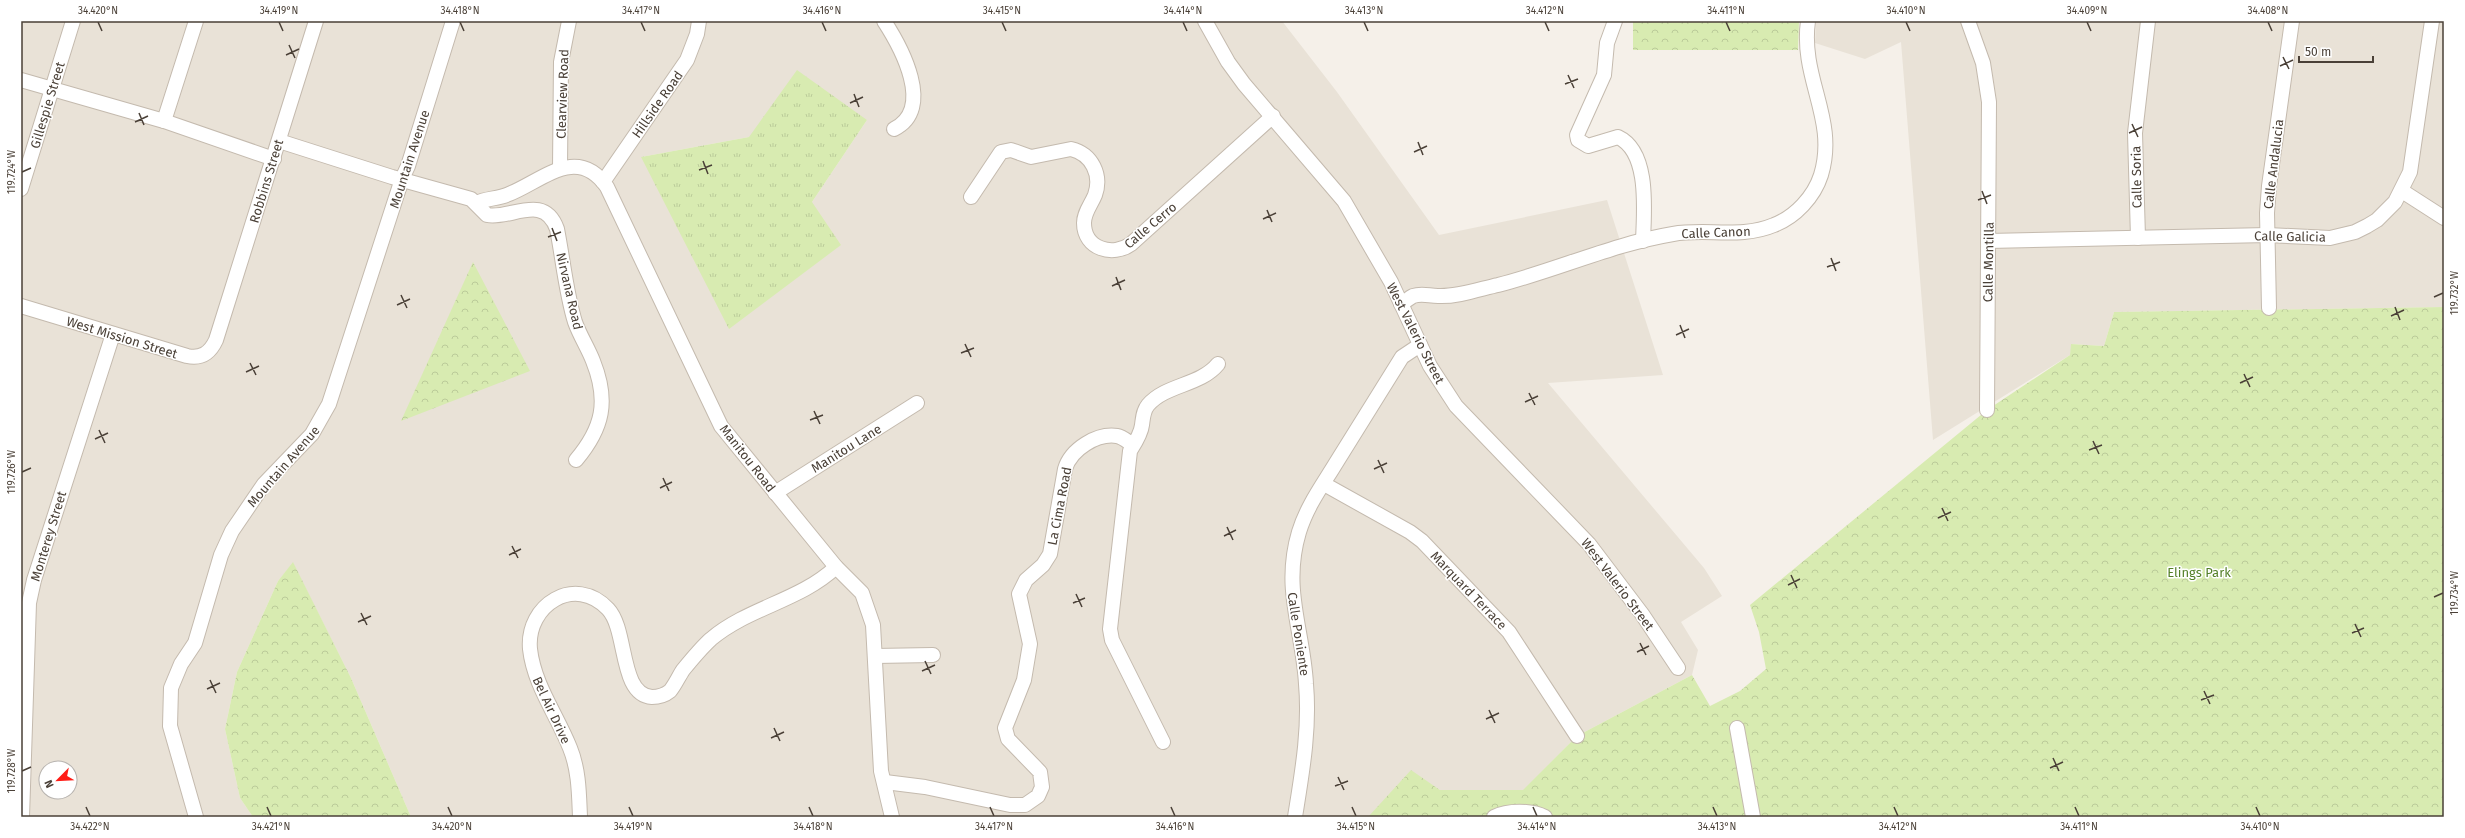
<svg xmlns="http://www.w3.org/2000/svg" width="2465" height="838" font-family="'Fira Sans',sans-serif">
<defs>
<pattern id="grass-tufts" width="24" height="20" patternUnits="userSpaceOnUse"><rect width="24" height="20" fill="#d8ebb1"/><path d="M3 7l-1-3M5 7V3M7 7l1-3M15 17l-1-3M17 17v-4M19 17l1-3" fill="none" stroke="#bbcb99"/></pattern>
<pattern id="forest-crowns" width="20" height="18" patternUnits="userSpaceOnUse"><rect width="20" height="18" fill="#d8ebb1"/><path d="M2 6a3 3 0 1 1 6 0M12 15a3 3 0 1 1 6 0" fill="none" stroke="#bbcb99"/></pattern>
</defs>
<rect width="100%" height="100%" fill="#f5f0e9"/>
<g fill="#e9e2d7" fill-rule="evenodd">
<path d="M21,21h1261l55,71 102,143 168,-35 56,175 -115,8 156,185 18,28 -41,26 17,28 -6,25 -115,61 -54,55 -83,-1 -29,-19 -42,46h-958l-60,-139 -58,-115 -15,18 -41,91 -12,57 15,69 13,19h-232zM867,120l-55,82 -171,-45 108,-20zM46,768h24v24h-24z"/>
<polygon points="1816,21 2444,21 2444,307 2114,312 2104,346 2072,344 2070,355 1933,440 1901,42 1865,59 1815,43"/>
</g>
<polygon fill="url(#grass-tufts)" points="797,70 867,120 812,202 841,245 729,329 641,157 749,137"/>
<g fill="url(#forest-crowns)">
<polygon points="1633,21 1799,21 1798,50 1633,50"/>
<polygon points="473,262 530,371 401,421"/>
<polygon points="2444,307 2444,817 1368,817 1411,770 1440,790 1523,790 1577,736 1692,675 1710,706 1740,691 1766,669 1759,632 1750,605 1987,410 2070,355 2071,344 2104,346 2114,312"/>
<polygon points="293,562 351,678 411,817 253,817 240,798 225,729 237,672 278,581"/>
</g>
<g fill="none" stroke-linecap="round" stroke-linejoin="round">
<g stroke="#c4baae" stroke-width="16">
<g id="minor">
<path d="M884,21c17,26 51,88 10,108"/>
<polyline points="1205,21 1228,62 1244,84 1344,201 1391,282 1430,366 1456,406 1589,544 1642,614 1678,668"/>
<path d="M1615,21l-8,22 -3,32 -27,60 1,5 10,6 30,-9c32,15 26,74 25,104"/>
<polyline points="1968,21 1983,63 1989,102 1987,410"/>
<polyline points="21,80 164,121 274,159"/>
<polyline points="164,121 196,21"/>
<path d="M279,141l113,36 79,22 16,16c23,5 57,-23 70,14 6,30 9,64 18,93 5,14 13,26 18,39 16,40 10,67 -17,99"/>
<polyline points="560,168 561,62 569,21"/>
<polyline points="603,182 687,60 697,34 699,21"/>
<polyline points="21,189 73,21"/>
<polyline points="2402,191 2444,218"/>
<path d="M971,197l30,-45 10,-2 20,7 40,-8c21,5 31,26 24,46 -4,10 -11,17 -11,28 0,26 29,34 47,21l142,-128"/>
<path d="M476,203c11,-5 22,-4 33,-9 33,-13 68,-50 98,-7l114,239 115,141 26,26 11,32 8,146 11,46"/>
<polyline points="2138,238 2135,133 2148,21"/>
<polyline points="1988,241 2268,235 2330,238 2355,232 2367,226 2377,220 2395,202 2410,172 2432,21"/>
<path d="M1401,304c4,-2 8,-6 12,-8 9,-3 16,0 25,0 19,1 42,-7 60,-11 59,-15 115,-41 175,-51 33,-6 68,5 101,-9 21,-8 40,-28 47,-50 17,-56 -21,-96 -13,-154"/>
<path d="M21,306l166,50c14,3 23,-3 29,-16l100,-319"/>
<polyline points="2269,308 2267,213 2269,186 2292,21"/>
<polyline points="1324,484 1410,532 1422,541 1509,632 1577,736"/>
<polyline points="775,493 917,403"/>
<polyline points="875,656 933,655"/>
<polyline points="1737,728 1753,817"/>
<path d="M1163,742l-51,-102 -2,-11 20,-178c5,-8 11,-17 12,-26 1,-7 1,-14 6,-20 18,-21 52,-19 70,-41"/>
<path d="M885,782l40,5 85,18h15l13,-9 4,-9 -2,-15 -32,-33 -3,-11 19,-48 6,-36 -11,-50 7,-14 17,-15 7,-11 15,-85c6,-20 32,-36 52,-33 6,1 11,6 16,9"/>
<polyline points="22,817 29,603 34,580 113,334"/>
<polyline points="196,817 170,726 171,688 181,664 195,643 221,555 232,531 264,484 312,434 329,404 402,179 408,166 453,21"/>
<path d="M580,817c-1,-23 -1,-47 -10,-69 -13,-33 -36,-63 -40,-99 -4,-44 45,-75 78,-40 20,21 11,86 44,88 6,0 13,-2 18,-6 5,-6 9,-15 13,-21 9,-11 18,-22 28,-31 38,-32 89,-38 125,-72"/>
<path d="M1295,817c7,-44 15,-88 11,-133 -3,-55 -24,-95 -7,-152 8,-26 23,-46 37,-69 22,-35 44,-71 66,-106l18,-12"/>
<path d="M1494,817c14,-7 37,-7 51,0"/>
</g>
</g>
<use href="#minor" stroke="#fff" stroke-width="14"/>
</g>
<path fill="none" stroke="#4a4037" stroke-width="1.5" d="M98,22l4,9M279,22l4,9M460,22l4,9M641,22l4,9M822,22l4,9M1002,22l4,9M1183,22l4,9M1364,22l4,9M1545,22l4,9M1726,22l4,9M1906,22l4,9M2087,22l4,9M2268,22l4,9M289,45l6,13M286,55l13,-6M2283,57l6,12M2280,66l13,-6M1568,75l6,13M1565,84l13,-5M854,94l5,13M850,103l13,-6M139,113l5,12M135,122l13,-6M2132,124l6,13M2129,133l13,-6M1418,142l5,13M1414,152l13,-6M703,161l5,13M699,170l13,-5M22,172l9,-4M1982,191l5,13M1978,200l13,-5M1267,210l5,12M1263,219l13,-6M552,228l5,13M548,237l13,-5M1831,258l5,13M1827,267l13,-5M1116,277l5,13M1112,286l13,-6M401,295l6,13M2434,297l9,-4M397,305l13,-6M2395,307l5,13M2391,316l13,-6M1680,325l5,13M1676,335l13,-6M965,344l6,13M961,353l13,-5M250,363l6,12M246,372l13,-6M2244,374l6,13M2240,383l13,-6M1529,393l6,12M1525,402l13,-6M814,411l6,13M810,420l13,-5M99,430l6,13M95,439l13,-6M2093,441l6,13M2089,450l13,-5M1378,460l6,13M1374,469l13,-6M22,472l9,-4M663,478l6,13M660,488l12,-6M1942,508l6,13M1938,518l13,-6M1227,527l6,13M1224,536l12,-6M512,546l6,12M509,555l12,-6M1791,575l6,13M1788,585l12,-6M1076,594l6,13M2434,597l9,-4M1073,603l12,-5M361,613l6,12M358,622l13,-6M2355,624l6,13M2352,633l12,-5M1640,643l6,12M1637,652l12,-6M925,661l6,13M922,671l13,-6M210,680l6,13M207,689l13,-6M2204,691l6,13M2201,700l13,-5M1489,710l6,13M1486,719l13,-6M774,728l6,13M771,738l13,-6M2053,758l6,13M2050,768l13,-6M22,771l9,-4M1338,777l6,13M1335,786l13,-5M86,807l4,9M267,807l4,9M448,807l4,9M629,807l4,9M809,807l4,9M990,807l4,9M1171,807l4,9M1352,807l4,9M1533,807l4,9M1713,807l4,9M1894,807l4,9M2075,807l4,9M2256,807l4,9"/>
<g text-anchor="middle" stroke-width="3" stroke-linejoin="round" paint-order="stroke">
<g font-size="13" fill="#4a4037" stroke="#fff">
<text transform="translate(562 94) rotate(-88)" y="5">Clearview Road</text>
<text transform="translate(657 104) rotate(-55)" y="5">Hillside Road</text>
<text transform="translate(47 105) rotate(-73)" y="5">Gillespie Street</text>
<text transform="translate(409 159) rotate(-72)" y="5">Mountain Avenue</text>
<text transform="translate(2273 164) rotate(-83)" y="5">Calle Andalucia</text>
<text transform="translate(2136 177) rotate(-91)" y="5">Calle Soria</text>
<text transform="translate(266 181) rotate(-73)" y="5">Robbins Street</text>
<text transform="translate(1150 225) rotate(-40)" y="5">Calle Cerro</text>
<text transform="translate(1716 232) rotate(-2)" y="5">Calle Canon</text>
<text transform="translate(2290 236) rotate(1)" y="5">Calle Galicia</text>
<text transform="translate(1988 262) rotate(-89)" y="5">Calle Montilla</text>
<text transform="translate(570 291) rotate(77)" y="5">Nirvana Road</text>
<text transform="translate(1416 333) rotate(63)" y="5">West Valerio Street</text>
<text transform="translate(122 337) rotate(17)" y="5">West Mission Street</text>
<text transform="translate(846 448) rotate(-32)" y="5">Manitou Lane</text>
<text transform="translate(748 458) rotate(52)" y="5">Manitou Road</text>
<text transform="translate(283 466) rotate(-49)" y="5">Mountain Avenue</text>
<text transform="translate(1059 506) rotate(-79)" y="5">La Cima Road</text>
<text transform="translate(48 536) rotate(-73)" y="5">Monterey Street</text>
<text transform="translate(1618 584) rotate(53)" y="5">West Valerio Street</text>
<text transform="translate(1469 590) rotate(46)" y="5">Marquard Terrace</text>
<text transform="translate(1299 634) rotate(81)" y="5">Calle Poniente</text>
<text transform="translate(552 710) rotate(65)" y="5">Bel Air Drive</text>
</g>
<g font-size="13" fill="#537f27" stroke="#fff">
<text x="2199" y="577">Elings Park</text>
</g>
</g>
<rect width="2465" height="838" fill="none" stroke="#ffffff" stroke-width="44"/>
<g transform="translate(58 780) rotate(246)"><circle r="19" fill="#ffffff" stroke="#b7b3af"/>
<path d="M0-3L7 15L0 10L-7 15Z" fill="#ff1d17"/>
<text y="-6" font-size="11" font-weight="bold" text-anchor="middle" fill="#4a4037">N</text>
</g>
<path d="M2299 56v6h74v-6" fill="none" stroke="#4a4037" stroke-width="2"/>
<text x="2305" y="56" font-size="12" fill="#4a4037" stroke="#ffffff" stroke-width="3" paint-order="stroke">50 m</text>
<rect x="22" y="22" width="2421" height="794" fill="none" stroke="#4a4037" stroke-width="1.5"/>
<g font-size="10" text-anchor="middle" fill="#4a4037">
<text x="98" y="14">34.420°N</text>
<text x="279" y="14">34.419°N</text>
<text x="460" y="14">34.418°N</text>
<text x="641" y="14">34.417°N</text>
<text x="822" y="14">34.416°N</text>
<text x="1002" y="14">34.415°N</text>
<text x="1183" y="14">34.414°N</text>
<text x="1364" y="14">34.413°N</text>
<text x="1545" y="14">34.412°N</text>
<text x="1726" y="14">34.411°N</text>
<text x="1906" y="14">34.410°N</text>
<text x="2087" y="14">34.409°N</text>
<text x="2268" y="14">34.408°N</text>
<text transform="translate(11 172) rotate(-90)" y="4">119.724°W</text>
<text transform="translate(2454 293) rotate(-90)" y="4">119.732°W</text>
<text transform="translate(11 472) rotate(-90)" y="4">119.726°W</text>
<text transform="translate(2454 593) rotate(-90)" y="4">119.734°W</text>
<text transform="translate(11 771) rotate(-90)" y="4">119.728°W</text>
<text x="90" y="830">34.422°N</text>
<text x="271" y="830">34.421°N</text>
<text x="452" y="830">34.420°N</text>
<text x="633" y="830">34.419°N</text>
<text x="813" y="830">34.418°N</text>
<text x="994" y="830">34.417°N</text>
<text x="1175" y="830">34.416°N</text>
<text x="1356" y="830">34.415°N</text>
<text x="1537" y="830">34.414°N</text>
<text x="1717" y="830">34.413°N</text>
<text x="1898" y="830">34.412°N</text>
<text x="2079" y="830">34.411°N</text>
<text x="2260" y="830">34.410°N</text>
</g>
</svg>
